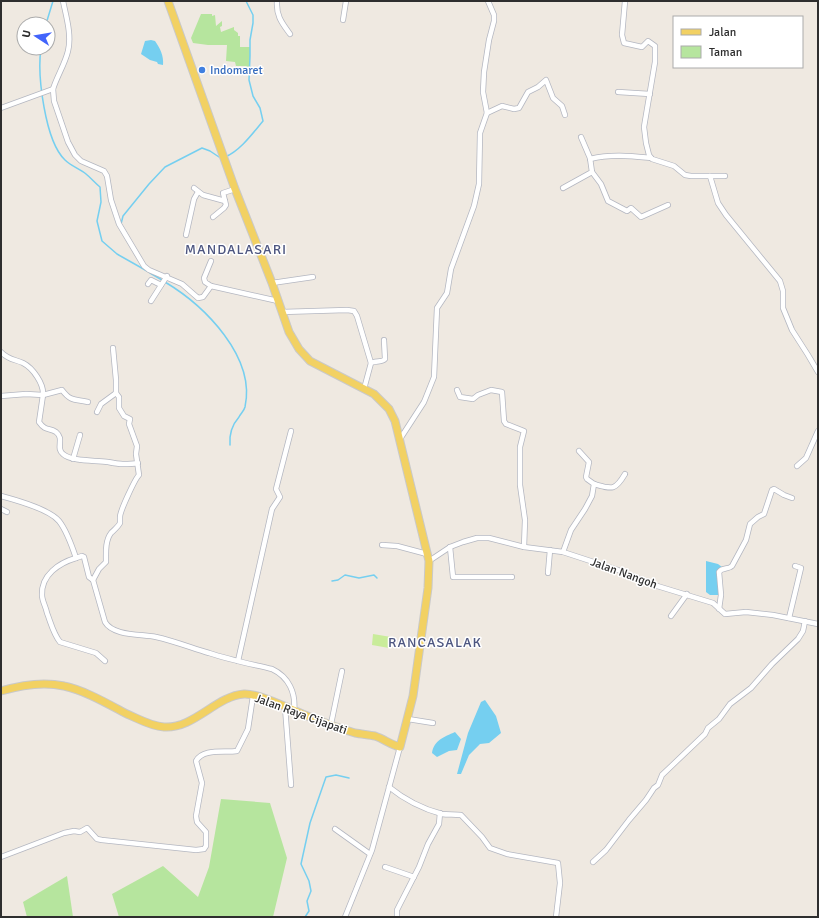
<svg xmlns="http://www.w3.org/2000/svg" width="819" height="918" font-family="Signika,sans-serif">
<rect width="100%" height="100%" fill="#efe9e1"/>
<g fill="#b6e59e">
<polygon points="201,14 212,14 212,16 215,15 216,26 222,21 222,26 220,27 221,32 234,27 234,30 238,33 238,36 240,36 240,47 250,47 250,67 243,66 236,66 235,62 226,61 227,45 208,45 193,43 191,38"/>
<polygon points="221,799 270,803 287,858 273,917 119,917 112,894 163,866 198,897 209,867"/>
<polygon points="67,876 73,917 27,917 23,902"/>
</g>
<polygon fill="#c9ec9a" points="373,634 391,637 389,648 372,645"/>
<g fill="#75cff0">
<path d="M151,40l4,1c5,7 9,15 8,24l-5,-1 -1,-2 -7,-2 -9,-6 4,-13z"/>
<polygon points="706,561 718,564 722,567 718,595 710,595 706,592"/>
<polygon points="485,700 496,716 501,733 489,743 480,744 469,755 461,774 457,774 468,733 481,702"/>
<path d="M455,732l6,7 -4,11 -8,1 -12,6 -5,-4c2,-13 12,-16 23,-21z"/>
</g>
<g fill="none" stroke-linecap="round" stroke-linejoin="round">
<g stroke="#75cff0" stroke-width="1.5">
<polyline points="46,24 53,1"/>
<path d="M41,48c-4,27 4,93 24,112 6,6 15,9 21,14 5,4 9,9 14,13l1,15 -4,19 5,20 15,13 30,17"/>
<path d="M225,157c15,-6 28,-24 38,-36l-3,-13 -7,-12 -4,-16 1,-24v-16l3,-17v-8l-7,-14"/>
<polyline points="121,224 123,216 149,184 165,167 202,148 210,151 222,159"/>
<polyline points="150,273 162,280"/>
<path d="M165,282c40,24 91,75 80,125 -1,4 -4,6 -6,10 -7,8 -10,17 -9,28"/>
<polyline points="332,581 338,580 345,575 359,578 374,575 377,578"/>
<polyline points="305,917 309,911 307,901 311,891 309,881 301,864 310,823 326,777 336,775 349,778"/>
</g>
<g stroke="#b4b7c1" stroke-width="6">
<g id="street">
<path d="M277,1c-1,15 5,22 13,33"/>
<polyline points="625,1 622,35 624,43 642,47 648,41 655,46 655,62 644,127 646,143 649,155 652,159 674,166 685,175 691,176 725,176"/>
<polyline points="343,20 346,1"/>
<polyline points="53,89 54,101 68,142 75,155 81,161 104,171 107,176 111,200 119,224 144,266 149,270 182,284 198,298 203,297 211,286 205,282 204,278 211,261"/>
<polyline points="618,92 650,94"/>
<path d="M1,108l52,-19c4,-13 12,-25 15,-38 4,-16 -2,-35 -5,-50"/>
<polyline points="487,113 502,106 514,109 519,108 528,92 538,87 546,80 553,98 562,106 565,115"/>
<path d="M590,159c21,-5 40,-3 61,-1"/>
<polyline points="592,172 601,184 608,201 627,211 631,208 641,217 668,205"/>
<polyline points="710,176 718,203 726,215 780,281 783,291 783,308 792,330 808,355 818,372"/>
<polyline points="194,188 203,195 225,201"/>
<polyline points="563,188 592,172 590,158 581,137"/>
<polyline points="213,217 224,208 226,205 223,193 235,189"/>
<polyline points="186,235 194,199 198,192"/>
<polyline points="272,283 313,277"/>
<polyline points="148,284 151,280 161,285"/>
<polyline points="211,286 278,301"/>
<polyline points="151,301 167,276"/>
<polyline points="282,312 347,310 354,311 357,316 371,363"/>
<path d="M1,352c8,8 13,7 22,11 10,5 21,21 20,32"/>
<path d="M364,389l7,-26c4,-3 11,0 14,-4l-1,-19"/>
<polyline points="457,390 460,397 473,399 478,395 491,390 502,392 504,421 506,424 524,431 520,447 520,485 525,520 524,547"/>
<path d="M43,395l-4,27c7,10 10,5 17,10 9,7 -1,16 7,22 9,8 33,6 45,8 5,1 10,2 15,2 5,0 10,0 15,-1"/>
<path d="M1,396l25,-2 17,1 19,-5c9,12 13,9 26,12"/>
<polyline points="97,412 101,404 116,393"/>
<polyline points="400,439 424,402 434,377 437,308 447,293 451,269 474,206 479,184 480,133 487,113 483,92 484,72 489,40 494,21 494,15 488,1"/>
<polyline points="73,459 80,435"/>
<polyline points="797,466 806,458 818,431"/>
<path d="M594,484c18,5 21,7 31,-10"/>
<path d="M1,496c15,4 48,13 58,25 8,10 13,25 17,37l6,-2 2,1 5,20 4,3 12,42c8,14 36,12 51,15 18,4 36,11 53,16 21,7 42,11 63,16 17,8 24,24 22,42"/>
<polyline points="1,509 7,512"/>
<polyline points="382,545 397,546 427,554"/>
<polyline points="450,547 453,577 512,577"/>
<polyline points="563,552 571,530 585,509 592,496 594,484 587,479 586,477 589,462 579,451"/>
<path d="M76,558c-17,5 -35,17 -34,37 0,6 4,12 5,18 4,10 6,20 13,29l36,11 9,8"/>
<polyline points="429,561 450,547 463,542 477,538 489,538 524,547 563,552 618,570 654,585 713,603 725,614 746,612 773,615 818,624"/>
<polyline points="548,573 550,550"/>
<path d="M93,580l6,-11 7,-7c0,-9 -1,-21 5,-29 3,-3 7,-6 9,-10 0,-2 0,-4 0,-6 0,-6 15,-38 19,-42l-3,-21 1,-8 -8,-22 1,-5 -6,-3 -5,-8v-11l-3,-4v-13l-3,-32"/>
<path d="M719,609l2,-14 -2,-23c3,-5 9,-2 13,-6l14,-26 4,-16 8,-7 6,-3 8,-24 2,-1 10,6 8,3"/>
<polyline points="671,616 687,594"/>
<polyline points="789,618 801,568 795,566"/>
<polyline points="238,661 272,509 280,497 276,489 291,431"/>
<polyline points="285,707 291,785"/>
<polyline points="408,719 433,723"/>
<polyline points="331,724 342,671"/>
<path d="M389,787c16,13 34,22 53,27 6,1 13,0 19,1l21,22 8,11 17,6 51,9 2,20 -4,34"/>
<polyline points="335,829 370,854"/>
<path d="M1,857l63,-24 10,-2 6,1 7,-4 10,11 5,1 94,10 8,-1 2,-3v-14l-9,-10 -1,-6 6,-33 -6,-22c7,-13 29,-8 41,-10l11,-22 5,-33"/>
<polyline points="593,862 606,850 629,820 646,800 654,788 658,785 662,775 705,734 708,728 719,719 730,704 751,688 772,664 798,639 803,631 805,621"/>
<polyline points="385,867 414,877"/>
<polyline points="345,917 372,850 400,747"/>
<polyline points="397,917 397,910 400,904 419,867 428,844 439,824 440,813"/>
</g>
</g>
<g stroke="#c9c9c9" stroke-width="9">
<path id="primary" d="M1,691c20,-6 41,-10 63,-5 20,4 44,18 63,28 12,5 23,12 37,13 30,2 52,-31 80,-33 16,-1 54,19 71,25 12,5 26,10 40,14 6,1 14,2 20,3 9,3 16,9 25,11l13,-51 15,-108 1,-27 -34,-140 -6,-12 -15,-15 -64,-33 -11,-12 -10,-17 -17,-49 -37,-94 -67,-188"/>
</g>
<use href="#street" stroke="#fff" stroke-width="4.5"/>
<use href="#primary" stroke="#f2d163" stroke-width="7"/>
</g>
<circle fill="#3f7fe0" stroke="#fff" stroke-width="1.5" cx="202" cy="70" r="4"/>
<g text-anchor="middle" stroke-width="3" stroke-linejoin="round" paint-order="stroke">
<g font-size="12" fill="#366cbe" stroke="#fff" text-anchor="start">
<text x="210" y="74">Indomaret</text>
</g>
<g font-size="12" fill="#2e2e2e" stroke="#fff">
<text transform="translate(624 573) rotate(20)" y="4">Jalan Nangoh</text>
<text transform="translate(301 714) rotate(20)" y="4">Jalan Raya Cijapati</text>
</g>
<g font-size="14" letter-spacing="1" fill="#4d5680" stroke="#fff">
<text x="236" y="254">MANDALASARI</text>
<text x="435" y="647">RANCASALAK</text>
</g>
</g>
<rect width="819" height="918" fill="none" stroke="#2e2e2e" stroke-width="4"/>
<rect x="673" y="16" width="130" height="52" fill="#ffffff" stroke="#ababab"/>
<rect x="681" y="29" width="20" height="6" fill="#f2d163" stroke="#ababab"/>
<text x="709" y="36" font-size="12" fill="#2e2e2e">Jalan</text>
<rect x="681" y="46" width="20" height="12" fill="#b6e59e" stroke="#ababab"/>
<text x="709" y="56" font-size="12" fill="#2e2e2e">Taman</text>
<g transform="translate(36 36) rotate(282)"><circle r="19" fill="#ffffff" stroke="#ababab"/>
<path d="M0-3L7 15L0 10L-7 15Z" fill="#4264fb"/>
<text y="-6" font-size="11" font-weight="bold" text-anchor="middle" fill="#2e2e2e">U</text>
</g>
</svg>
